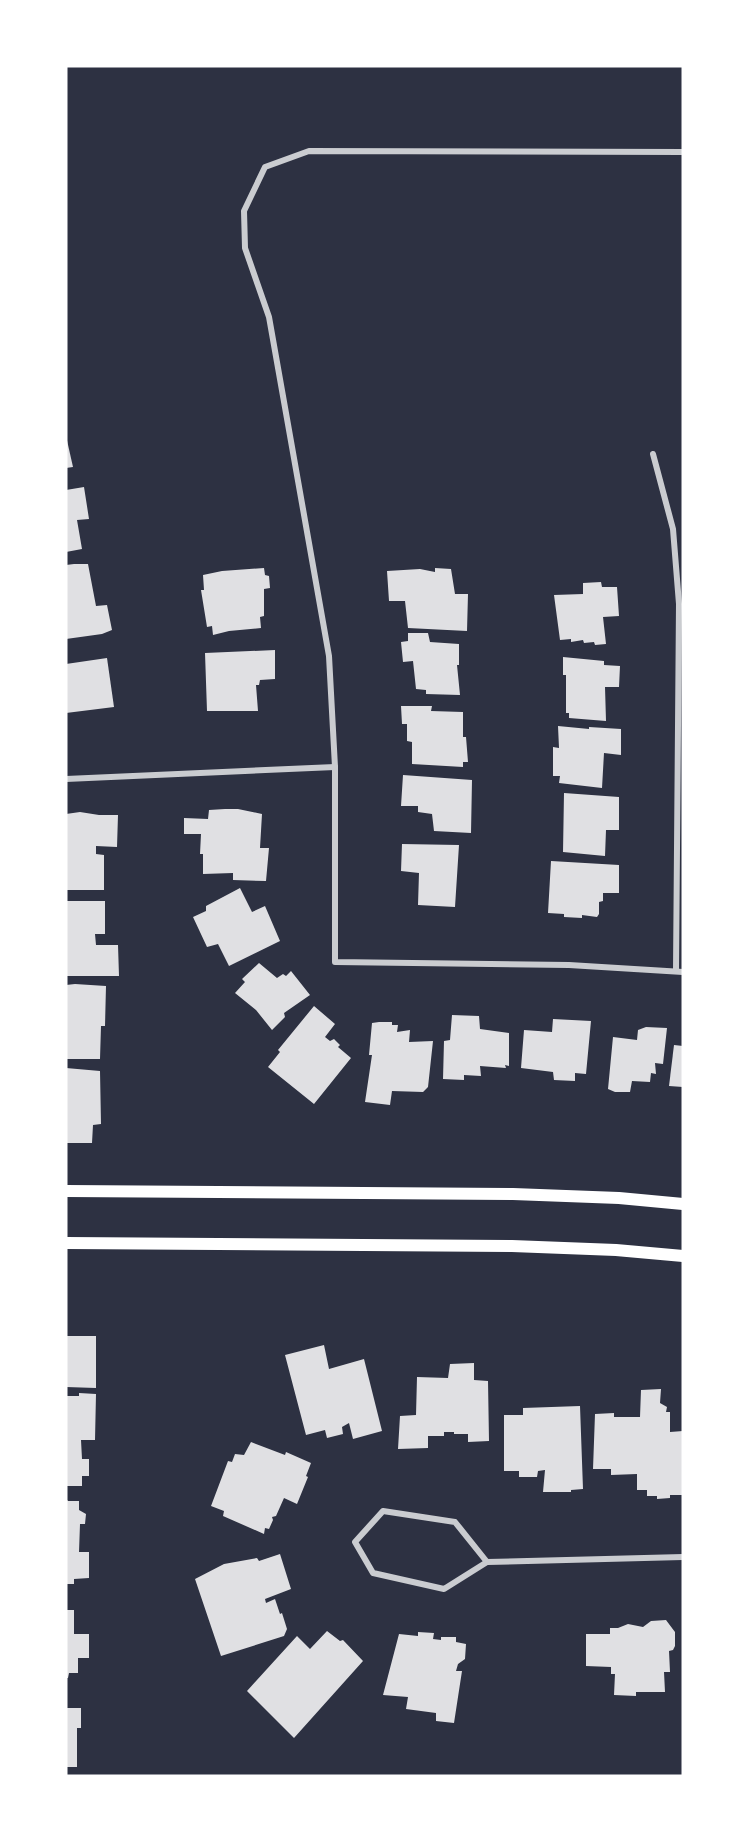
<svg xmlns="http://www.w3.org/2000/svg" width="749" height="1842" font-family="Barlow,sans-serif">
<rect width="100%" height="100%" fill="#2d3142"/>
<g fill="#e0e0e3">
<polygon points="66,436 73,467 66,468"/>
<polygon points="84,487 89,519 77,520 82,549 66,552 66,490"/>
<polygon points="74,564 88,564 96,606 107,605 112,630 102,634 66,639 66,565"/>
<polygon points="264,568 265,575 269,576 270,588 264,589 264,616 260,617 261,628 229,631 213,635 212,626 207,627 201,590 204,590 203,575 222,571"/>
<polygon points="435,568 451,569 455,594 468,594 467,631 408,628 405,601 389,601 387,571 420,569 435,572"/>
<polygon points="601,582 602,587 617,587 619,616 603,617 606,644 595,645 594,642 584,643 583,640 571,642 571,639 560,640 554,595 583,594 583,583"/>
<polygon points="408,633 428,633 430,642 459,644 459,665 457,665 460,695 426,694 426,690 416,689 413,661 403,662 401,642 408,641"/>
<polygon points="275,650 275,679 260,680 259,685 256,685 258,711 207,711 205,653"/>
<polygon points="563,657 604,661 604,665 620,666 619,687 605,687 606,721 569,718 569,713 566,713 566,675 563,675"/>
<polygon points="107,658 114,707 66,713 66,664"/>
<polygon points="401,706 432,706 431,711 463,712 463,737 466,737 468,762 463,762 463,767 412,764 412,742 407,741 407,724 402,724"/>
<polygon points="558,726 589,729 589,727 621,729 621,755 604,753 602,788 559,783 560,776 553,776 553,747 559,748"/>
<polygon points="403,775 472,780 471,833 434,831 432,814 418,812 418,806 401,806"/>
<polygon points="564,793 619,797 619,830 606,830 605,856 563,852"/>
<polygon points="225,809 238,809 262,814 260,848 269,848 266,881 233,880 233,873 203,874 203,854 200,854 201,834 184,834 184,818 208,819 209,810"/>
<polygon points="80,812 99,815 118,815 117,847 96,846 96,854 104,855 104,890 66,890 66,814"/>
<polygon points="402,844 459,845 455,907 418,905 419,873 401,871"/>
<polygon points="551,861 619,865 619,893 603,893 603,901 599,902 599,914 597,917 582,915 582,918 564,917 564,914 548,913"/>
<polygon points="240,888 252,912 265,906 280,941 229,966 218,944 207,947 193,917 206,911 206,906"/>
<polygon points="66,901 105,901 105,934 95,934 96,945 118,945 119,976 66,976"/>
<polygon points="259,963 277,978 283,974 286,976 291,971 310,995 284,1013 285,1017 272,1030 256,1010 235,993 245,982 242,979"/>
<polygon points="75,984 106,986 105,1026 101,1026 100,1059 66,1059 66,985"/>
<polygon points="314,1006 335,1024 325,1037 330,1041 334,1039 340,1045 338,1047 351,1058 314,1104 268,1067 280,1052 278,1050"/>
<polygon points="452,1015 479,1016 480,1029 509,1033 509,1066 505,1065 506,1068 480,1066 481,1076 464,1075 464,1080 443,1079 444,1041 450,1040"/>
<polygon points="553,1019 591,1021 586,1074 575,1073 575,1081 554,1080 553,1072 521,1068 524,1030 552,1032"/>
<polygon points="379,1022 392,1022 392,1025 398,1025 397,1032 410,1030 409,1042 433,1041 428,1087 423,1092 392,1091 390,1105 365,1102 372,1055 369,1055 372,1023"/>
<polygon points="646,1027 667,1028 663,1064 655,1063 656,1074 651,1073 650,1082 632,1081 630,1092 615,1092 608,1089 613,1037 637,1040 638,1030"/>
<polygon points="674,1045 683,1046 683,1087 669,1086"/>
<polygon points="66,1068 100,1071 101,1124 93,1125 92,1143 66,1143"/>
<polygon points="66,1336 96,1336 96,1388 66,1387"/>
<polygon points="324,1345 329,1369 364,1359 382,1431 353,1439 349,1423 342,1427 343,1434 327,1438 325,1430 306,1435 285,1355"/>
<polygon points="474,1363 474,1380 488,1381 489,1441 468,1442 468,1434 454,1434 454,1432 444,1432 444,1436 428,1436 428,1448 398,1449 400,1416 416,1415 417,1377 448,1378 450,1364"/>
<polygon points="661,1389 660,1403 667,1407 666,1412 670,1412 670,1432 683,1431 682,1495 670,1495 670,1498 657,1499 657,1496 647,1496 647,1490 637,1490 637,1474 611,1475 611,1469 593,1469 595,1414 614,1413 614,1417 640,1417 641,1390"/>
<polygon points="79,1393 96,1394 95,1440 81,1440 82,1459 89,1459 89,1476 82,1476 82,1486 66,1486 66,1396 79,1396"/>
<polygon points="580,1406 583,1489 571,1490 571,1492 543,1492 545,1470 538,1471 537,1477 519,1477 519,1471 504,1471 504,1415 523,1415 523,1408"/>
<polygon points="251,1442 285,1455 286,1452 311,1463 306,1476 308,1477 297,1504 284,1498 276,1516 272,1517 273,1520 269,1529 265,1528 264,1534 223,1516 224,1511 211,1506 228,1461 232,1462 235,1454 244,1455"/>
<polygon points="66,1499 68,1501 79,1501 79,1510 86,1514 85,1524 80,1524 79,1552 89,1552 89,1578 74,1579 74,1584 66,1584"/>
<polygon points="280,1554 291,1589 265,1599 266,1603 275,1599 280,1614 282,1613 287,1629 284,1636 221,1656 195,1579 224,1564 257,1558 259,1561"/>
<polygon points="66,1610 74,1610 74,1634 89,1634 89,1658 78,1658 78,1673 69,1673 68,1678 66,1678"/>
<polygon points="666,1620 675,1632 675,1646 673,1650 669,1651 670,1672 664,1672 665,1692 636,1692 636,1696 614,1695 615,1674 611,1674 611,1667 586,1666 586,1634 610,1634 610,1628 618,1628 628,1624 643,1627 651,1621"/>
<polygon points="327,1631 340,1641 343,1640 363,1661 294,1738 247,1691 297,1636 310,1649"/>
<polygon points="418,1632 434,1633 433,1639 441,1640 441,1637 456,1637 456,1642 466,1644 465,1659 458,1664 456,1671 462,1671 454,1723 436,1721 436,1713 406,1709 408,1697 383,1695 399,1634 418,1636"/>
<polygon points="66,1708 81,1708 81,1728 77,1728 77,1767 66,1767"/>
</g>
<g fill="none" stroke-linecap="round" stroke-linejoin="round">
<g stroke="#caccd0" stroke-width="6">
<polyline points="683,152 309,151 265,167 244,211 245,248 269,317 329,656 335,767 335,962 569,965 683,972"/>
<polyline points="653,454 673,529 679,604 676,971"/>
<polyline points="66,779 335,767"/>
<polyline points="487,1562 455,1522 383,1511 355,1542 373,1573 444,1589 487,1562 683,1557"/>
</g>
<g stroke="#fff" stroke-width="12">
<polyline points="66,1191 513,1194 619,1198 683,1204"/>
<polyline points="66,1243 512,1246 616,1250 683,1256"/>
</g>
</g>
<rect width="749" height="1842" fill="none" stroke="#ffffff" stroke-width="135"/>
</svg>
